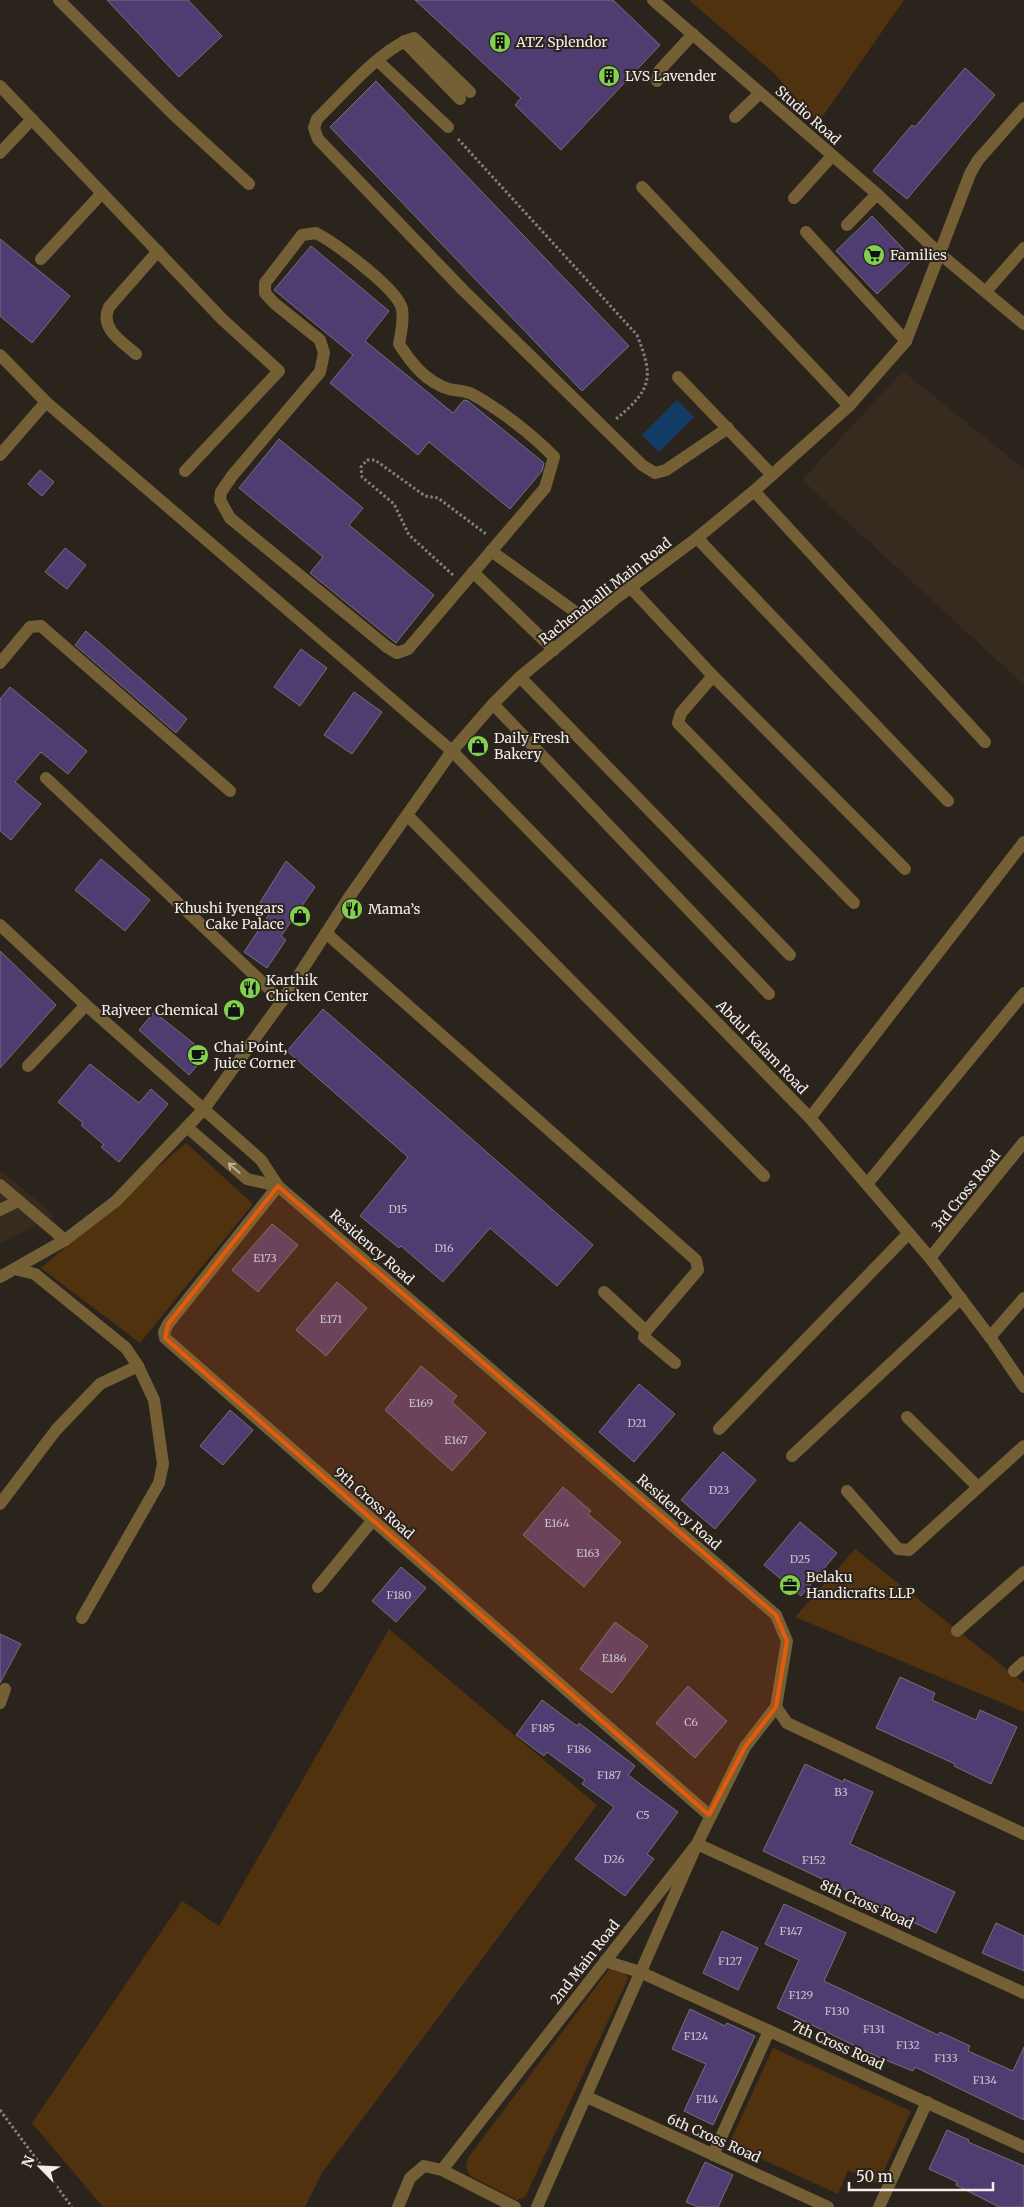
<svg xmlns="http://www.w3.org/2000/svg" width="1024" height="2207" font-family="Merriweather,serif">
<rect width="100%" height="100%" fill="#2b241d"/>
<g fill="#372b1f">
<polygon points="903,371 1024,469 1024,685 802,480"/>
<polygon points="0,1170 55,1216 0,1243"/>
</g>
<g fill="#51320e">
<polygon points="689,0 904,0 818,123 774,73"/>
<polygon points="186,1143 253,1204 140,1343 41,1268"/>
<polygon points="855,1549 1024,1683 1024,1712 795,1617"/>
<polygon points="389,1629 597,1805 322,2173 305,2207 103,2207 32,2123 182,1901 219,1926"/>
<polygon points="610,1968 625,1972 628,1979 525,2197 517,2200 470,2176 466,2167 468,2158"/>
<polygon points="773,2048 911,2111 878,2184 848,2170 838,2194 729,2144"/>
</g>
<polygon fill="#123c66" points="677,400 694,417 659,452 642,435"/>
<g fill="#4f3c70" stroke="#73707a">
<polygon points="107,0 188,0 222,36 179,77"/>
<polygon points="415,0 613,0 660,45 561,150 515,105 521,98"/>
<polygon points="965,68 995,95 907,199 873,171 912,125 915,127"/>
<polygon points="376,81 629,346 582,391 330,127"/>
<polygon points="872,216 913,259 877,294 836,251"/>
<polygon points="0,239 70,296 32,343 0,316"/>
<polygon points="311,246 389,311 365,341 453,413 464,400 468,401 544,463 542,471 510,509 429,442 418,455 330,383 353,355 274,290"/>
<polygon points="279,439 363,508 349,525 434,595 396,643 310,573 323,557 239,488"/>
<polygon points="40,470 54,482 42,496 28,484"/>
<polygon points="65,548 86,565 67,589 45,572"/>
<polygon points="86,631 187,719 176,733 75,645"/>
<polygon points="301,649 327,668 300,706 274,687"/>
<polygon points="10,687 87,751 68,774 41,752 15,782 41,804 11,840 0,831 0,699"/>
<polygon points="354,692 382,712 352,754 324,735"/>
<polygon points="101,859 150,900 125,931 75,890"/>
<polygon points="286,861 315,887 281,936 286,940 267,968 244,952 270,913 259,904"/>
<polygon points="0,951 56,1005 0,1068"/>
<polygon points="323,1009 593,1245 557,1286 490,1228 443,1282 401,1246 399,1248 360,1216 408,1157 287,1051"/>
<polygon points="154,1012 207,1054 189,1075 139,1030"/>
<polygon points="90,1064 139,1103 151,1089 168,1104 119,1162 101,1147 104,1145 81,1125 83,1123 58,1102"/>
<polygon points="272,1224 298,1245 258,1292 232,1270"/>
<polygon points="337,1282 367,1308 326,1356 296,1330"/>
<polygon points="421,1366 457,1396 452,1402 486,1433 452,1471 385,1410"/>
<polygon points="639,1384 675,1414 634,1462 599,1432"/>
<polygon points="230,1410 253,1430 223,1465 200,1446"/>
<polygon points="723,1452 756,1480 715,1529 681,1500"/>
<polygon points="563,1487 591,1511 588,1514 621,1542 584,1587 523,1535"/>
<polygon points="800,1522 837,1553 801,1596 764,1565"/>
<polygon points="401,1567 426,1588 396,1622 372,1601"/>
<polygon points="615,1622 648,1646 612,1693 580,1669"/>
<polygon points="0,1634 21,1644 0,1683"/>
<polygon points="900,1677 935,1693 932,1700 976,1720 980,1710 1017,1727 991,1784 954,1766 955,1764 876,1728"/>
<polygon points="688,1686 727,1721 695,1758 656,1723"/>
<polygon points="542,1700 577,1726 579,1723 635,1766 628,1775 678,1812 647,1854 654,1859 625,1896 575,1859 614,1807 582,1784 585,1780 547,1752 544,1756 516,1735"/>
<polygon points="805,1764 843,1782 844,1779 873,1792 850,1844 955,1892 936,1933 763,1851"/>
<polygon points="784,1904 846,1933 824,1981 938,2035 940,2032 970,2046 968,2051 1013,2071 1024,2047 1024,2120 915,2067 913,2071 878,2057 777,2008 799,1960 765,1944"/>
<polygon points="996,1923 1024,1936 1024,1971 982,1953"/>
<polygon points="722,1931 758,1948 738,1990 703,1973"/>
<polygon points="690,2009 725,2026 727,2023 755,2036 713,2125 684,2111 706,2064 672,2049"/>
<polygon points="947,2130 969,2140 968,2142 1024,2166 1024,2207 999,2207 956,2185 957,2182 929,2169"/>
<polygon points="705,2162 733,2175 718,2207 698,2207 686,2202"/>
</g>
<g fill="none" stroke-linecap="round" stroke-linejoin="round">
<g stroke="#857f79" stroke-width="3" stroke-dasharray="2.5 2.5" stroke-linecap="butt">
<path d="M458,139l179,196c17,43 15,54 -21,84"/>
<polyline points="453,575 409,535 394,504 362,477 361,467 367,460 375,460 425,496 438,498 486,534"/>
<polyline points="0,2110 72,2207"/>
</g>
<g stroke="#756035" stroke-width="12">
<polyline points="59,0 172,113 249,184"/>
<polyline points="653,0 877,194 940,254 1024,324"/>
<polyline points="404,41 460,99"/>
<polyline points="378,61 448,127"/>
<polyline points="657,81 659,71 693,34"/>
<polyline points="0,86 222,319 279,371 185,471"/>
<path d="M470,92l-56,-54c-32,9 -72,57 -97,81l-3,9 4,11 145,151 179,175 13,8 11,-3 62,-42"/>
<polyline points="735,117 760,93"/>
<polyline points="0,153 32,119"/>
<polyline points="642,187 849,406"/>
<polyline points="794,198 832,156"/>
<polyline points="847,225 877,194"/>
<polyline points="806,232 906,341"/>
<path d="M316,233c19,10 82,56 86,76 2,12 -1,24 -3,35 13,20 27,38 50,45 7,2 16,1 23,5 27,15 60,40 82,63l-9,31 -137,161 -11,4 -10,-6 -157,-129 -10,-18 1,-8 11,-16 88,-104 4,-19 -4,-13 -46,-37 -9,-10v-10l37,-48z"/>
<polyline points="41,259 102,193"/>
<polyline points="987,290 1024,248"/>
<path d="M136,354c-15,-13 -37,-26 -27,-47l49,-56"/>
<polyline points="0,355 46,402 452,751 810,1118 930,1258 990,1337 1024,1387"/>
<polyline points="678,377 772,475"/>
<polyline points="0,455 46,402"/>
<polyline points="754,491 985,742"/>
<polyline points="697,538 948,801"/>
<polyline points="491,551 588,621"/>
<polyline points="473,572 554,650"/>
<polyline points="630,587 713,676 905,869"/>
<polyline points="0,663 30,627 41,626 230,791"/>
<polyline points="713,676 681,713 678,723 854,903"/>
<polyline points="520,677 790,955"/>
<polyline points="493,704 769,994"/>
<polyline points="46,778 282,1001"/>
<polyline points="407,815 764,1176"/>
<polyline points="0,925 86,1005 261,1160 278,1186 776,1615 787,1641 776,1707 787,1723 1024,1834"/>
<polyline points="326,933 696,1260 698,1270 646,1331 644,1337 675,1363"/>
<polyline points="28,1066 86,1005"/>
<polyline points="810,1118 1024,842"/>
<polyline points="188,1128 247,1179 278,1186"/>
<polyline points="867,1184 1024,993"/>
<polyline points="0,1185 65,1240"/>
<polyline points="278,1186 168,1324 164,1332 165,1338 709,1815"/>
<polyline points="0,1210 18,1201"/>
<polyline points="930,1258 1024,1142"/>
<polyline points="15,1269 35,1274 126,1348 138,1366 154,1400 163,1464 159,1483 82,1618"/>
<polyline points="0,1277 65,1240 116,1201 204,1109 282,1001 350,896 452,751 493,704 520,677 615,599 697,538 754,491 849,406 906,341 970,174 978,160 1024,108"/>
<polyline points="604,1292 646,1331"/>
<polyline points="990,1337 1024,1298"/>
<polyline points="907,1417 978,1487"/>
<polyline points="719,1429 909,1233"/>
<polyline points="792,1456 961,1298"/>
<polyline points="847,1491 898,1549 909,1550 1024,1446"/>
<polyline points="0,1504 56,1430 100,1384 138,1366"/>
<polyline points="318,1587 372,1521"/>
<polyline points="957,1631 1024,1572"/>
<polyline points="1014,1671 1024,1662"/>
<polyline points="0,1703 5,1689"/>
<polyline points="605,1961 640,1972 1024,2147"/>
<polyline points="587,2097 828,2207"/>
<polyline points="713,2155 769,2031"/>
<polyline points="442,2170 515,2207"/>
<polyline points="398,2207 410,2178 424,2166 442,2170 697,1844 745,1747 776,1707"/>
<polyline points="537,2207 697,1844 1024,1993"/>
<polyline points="879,2207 927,2102"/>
</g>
</g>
<defs><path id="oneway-shaft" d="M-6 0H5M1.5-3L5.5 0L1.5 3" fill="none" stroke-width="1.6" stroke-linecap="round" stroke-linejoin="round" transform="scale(1.25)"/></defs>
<use stroke="#baae97" href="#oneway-shaft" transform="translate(234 1168) rotate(-139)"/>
<path fill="#e8590c" fill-opacity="0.2" stroke="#e8590c" stroke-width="4" stroke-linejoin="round" d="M278,1186l498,429 11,26 -11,66 -31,40 -36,68 -544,-477 3,-14z"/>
<defs>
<g id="building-disc" transform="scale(1.125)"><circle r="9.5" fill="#82d04f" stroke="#2b241d"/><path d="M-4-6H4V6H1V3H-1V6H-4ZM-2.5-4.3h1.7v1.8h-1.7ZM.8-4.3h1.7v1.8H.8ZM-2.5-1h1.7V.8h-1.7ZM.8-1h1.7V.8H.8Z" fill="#111"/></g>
<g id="supermarket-disc" transform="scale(1.125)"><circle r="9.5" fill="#82d04f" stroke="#2b241d"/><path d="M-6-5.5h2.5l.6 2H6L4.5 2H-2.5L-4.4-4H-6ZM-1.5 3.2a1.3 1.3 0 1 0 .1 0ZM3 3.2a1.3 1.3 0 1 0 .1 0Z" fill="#111"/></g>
<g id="shop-disc" transform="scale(1.125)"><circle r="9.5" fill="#82d04f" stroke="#2b241d"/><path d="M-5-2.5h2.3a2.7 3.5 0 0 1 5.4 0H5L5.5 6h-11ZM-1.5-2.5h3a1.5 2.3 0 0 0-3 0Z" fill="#111"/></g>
<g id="restaurant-disc" transform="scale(1.125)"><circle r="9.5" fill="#82d04f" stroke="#2b241d"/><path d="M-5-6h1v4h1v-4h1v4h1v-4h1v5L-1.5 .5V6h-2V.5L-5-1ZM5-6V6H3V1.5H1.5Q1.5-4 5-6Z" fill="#111"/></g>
<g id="cafe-disc" transform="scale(1.125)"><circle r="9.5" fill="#82d04f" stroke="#2b241d"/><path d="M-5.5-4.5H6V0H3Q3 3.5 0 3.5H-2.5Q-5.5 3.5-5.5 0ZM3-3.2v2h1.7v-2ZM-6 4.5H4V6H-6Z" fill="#111"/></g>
<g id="office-disc" transform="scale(1.125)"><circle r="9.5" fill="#82d04f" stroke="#2b241d"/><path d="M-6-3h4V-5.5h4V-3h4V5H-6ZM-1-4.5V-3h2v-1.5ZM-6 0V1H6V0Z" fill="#111"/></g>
</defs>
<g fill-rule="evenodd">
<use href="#building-disc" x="500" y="42"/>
<use href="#building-disc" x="609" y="76"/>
<use href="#supermarket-disc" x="874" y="255"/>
<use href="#shop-disc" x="478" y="746"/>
<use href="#restaurant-disc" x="352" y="909"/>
<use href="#shop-disc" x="300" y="916"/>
<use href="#restaurant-disc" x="250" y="988"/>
<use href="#shop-disc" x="234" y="1010"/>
<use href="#cafe-disc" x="198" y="1055"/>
<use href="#office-disc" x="790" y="1585"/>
</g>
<g text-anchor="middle" stroke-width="4" stroke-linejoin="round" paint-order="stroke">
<g font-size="11" fill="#c9c1ca">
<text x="398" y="1213">D15</text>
<text x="444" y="1252">D16</text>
<text x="265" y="1262">E173</text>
<text x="331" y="1323">E171</text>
<text x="421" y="1407">E169</text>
<text x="637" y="1427">D21</text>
<text x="456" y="1444">E167</text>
<text x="719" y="1494">D23</text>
<text x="557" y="1527">E164</text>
<text x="588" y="1557">E163</text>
<text x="800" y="1563">D25</text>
<text x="399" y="1599">F180</text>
<text x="614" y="1662">E186</text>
<text x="691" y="1726">C6</text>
<text x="543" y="1732">F185</text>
<text x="579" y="1753">F186</text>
<text x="609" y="1779">F187</text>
<text x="841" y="1796">B3</text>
<text x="643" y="1819">C5</text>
<text x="614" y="1863">D26</text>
<text x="814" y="1864">F152</text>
<text x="791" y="1935">F147</text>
<text x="730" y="1965">F127</text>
<text x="801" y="1999">F129</text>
<text x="837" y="2015">F130</text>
<text x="874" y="2033">F131</text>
<text x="696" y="2040">F124</text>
<text x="908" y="2049">F132</text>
<text x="946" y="2062">F133</text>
<text x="985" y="2084">F134</text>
<text x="707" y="2103">F114</text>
</g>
<g font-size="14" fill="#f2ede8" stroke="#2b241d" text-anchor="start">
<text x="516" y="47">ATZ Splendor</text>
<text x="625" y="81">LVS Lavender</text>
<text x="890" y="260">Families</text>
<text x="494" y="743">Daily Fresh<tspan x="494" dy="16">Bakery</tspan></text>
<text x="284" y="913" text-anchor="end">Khushi Iyengars<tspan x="284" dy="16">Cake Palace</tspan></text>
<text x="368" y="914">Mama’s</text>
<text x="266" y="985">Karthik<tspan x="266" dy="16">Chicken Center</tspan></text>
<text x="218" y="1015" text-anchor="end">Rajveer Chemical</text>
<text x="214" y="1052">Chai Point,<tspan x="214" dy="16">Juice Corner</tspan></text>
<text x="806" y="1582">Belaku<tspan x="806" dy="16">Handicrafts LLP</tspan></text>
</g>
<g font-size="14" fill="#f2ede8" stroke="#2b241d">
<text transform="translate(808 115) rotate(41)" y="5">Studio Road</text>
<text transform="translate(605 591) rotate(-38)" y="5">Rachenahalli Main Road</text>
<text transform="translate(762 1047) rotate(46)" y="5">Abdul Kalam Road</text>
<text transform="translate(966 1191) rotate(-51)" y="5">3rd Cross Road</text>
<text transform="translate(372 1247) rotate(41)" y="5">Residency Road</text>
<text transform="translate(374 1503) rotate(41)" y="5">9th Cross Road</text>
<text transform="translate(679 1512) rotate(41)" y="5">Residency Road</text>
<text transform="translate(867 1904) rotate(24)" y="5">8th Cross Road</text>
<text transform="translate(585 1962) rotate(-52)" y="5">2nd Main Road</text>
<text transform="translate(838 2045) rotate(24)" y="5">7th Cross Road</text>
<text transform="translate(714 2138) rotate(24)" y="5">6th Cross Road</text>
</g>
</g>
<g transform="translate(40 2167) rotate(294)" stroke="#2b241d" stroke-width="4" paint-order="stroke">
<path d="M0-4L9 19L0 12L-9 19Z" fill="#f2ede8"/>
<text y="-8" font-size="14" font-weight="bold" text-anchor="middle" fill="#f2ede8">N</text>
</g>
<path d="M849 2182v8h144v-8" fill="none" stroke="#f2ede8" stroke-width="2.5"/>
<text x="856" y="2182" font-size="15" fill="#f2ede8" stroke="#2b241d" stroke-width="4" paint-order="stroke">50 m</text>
</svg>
